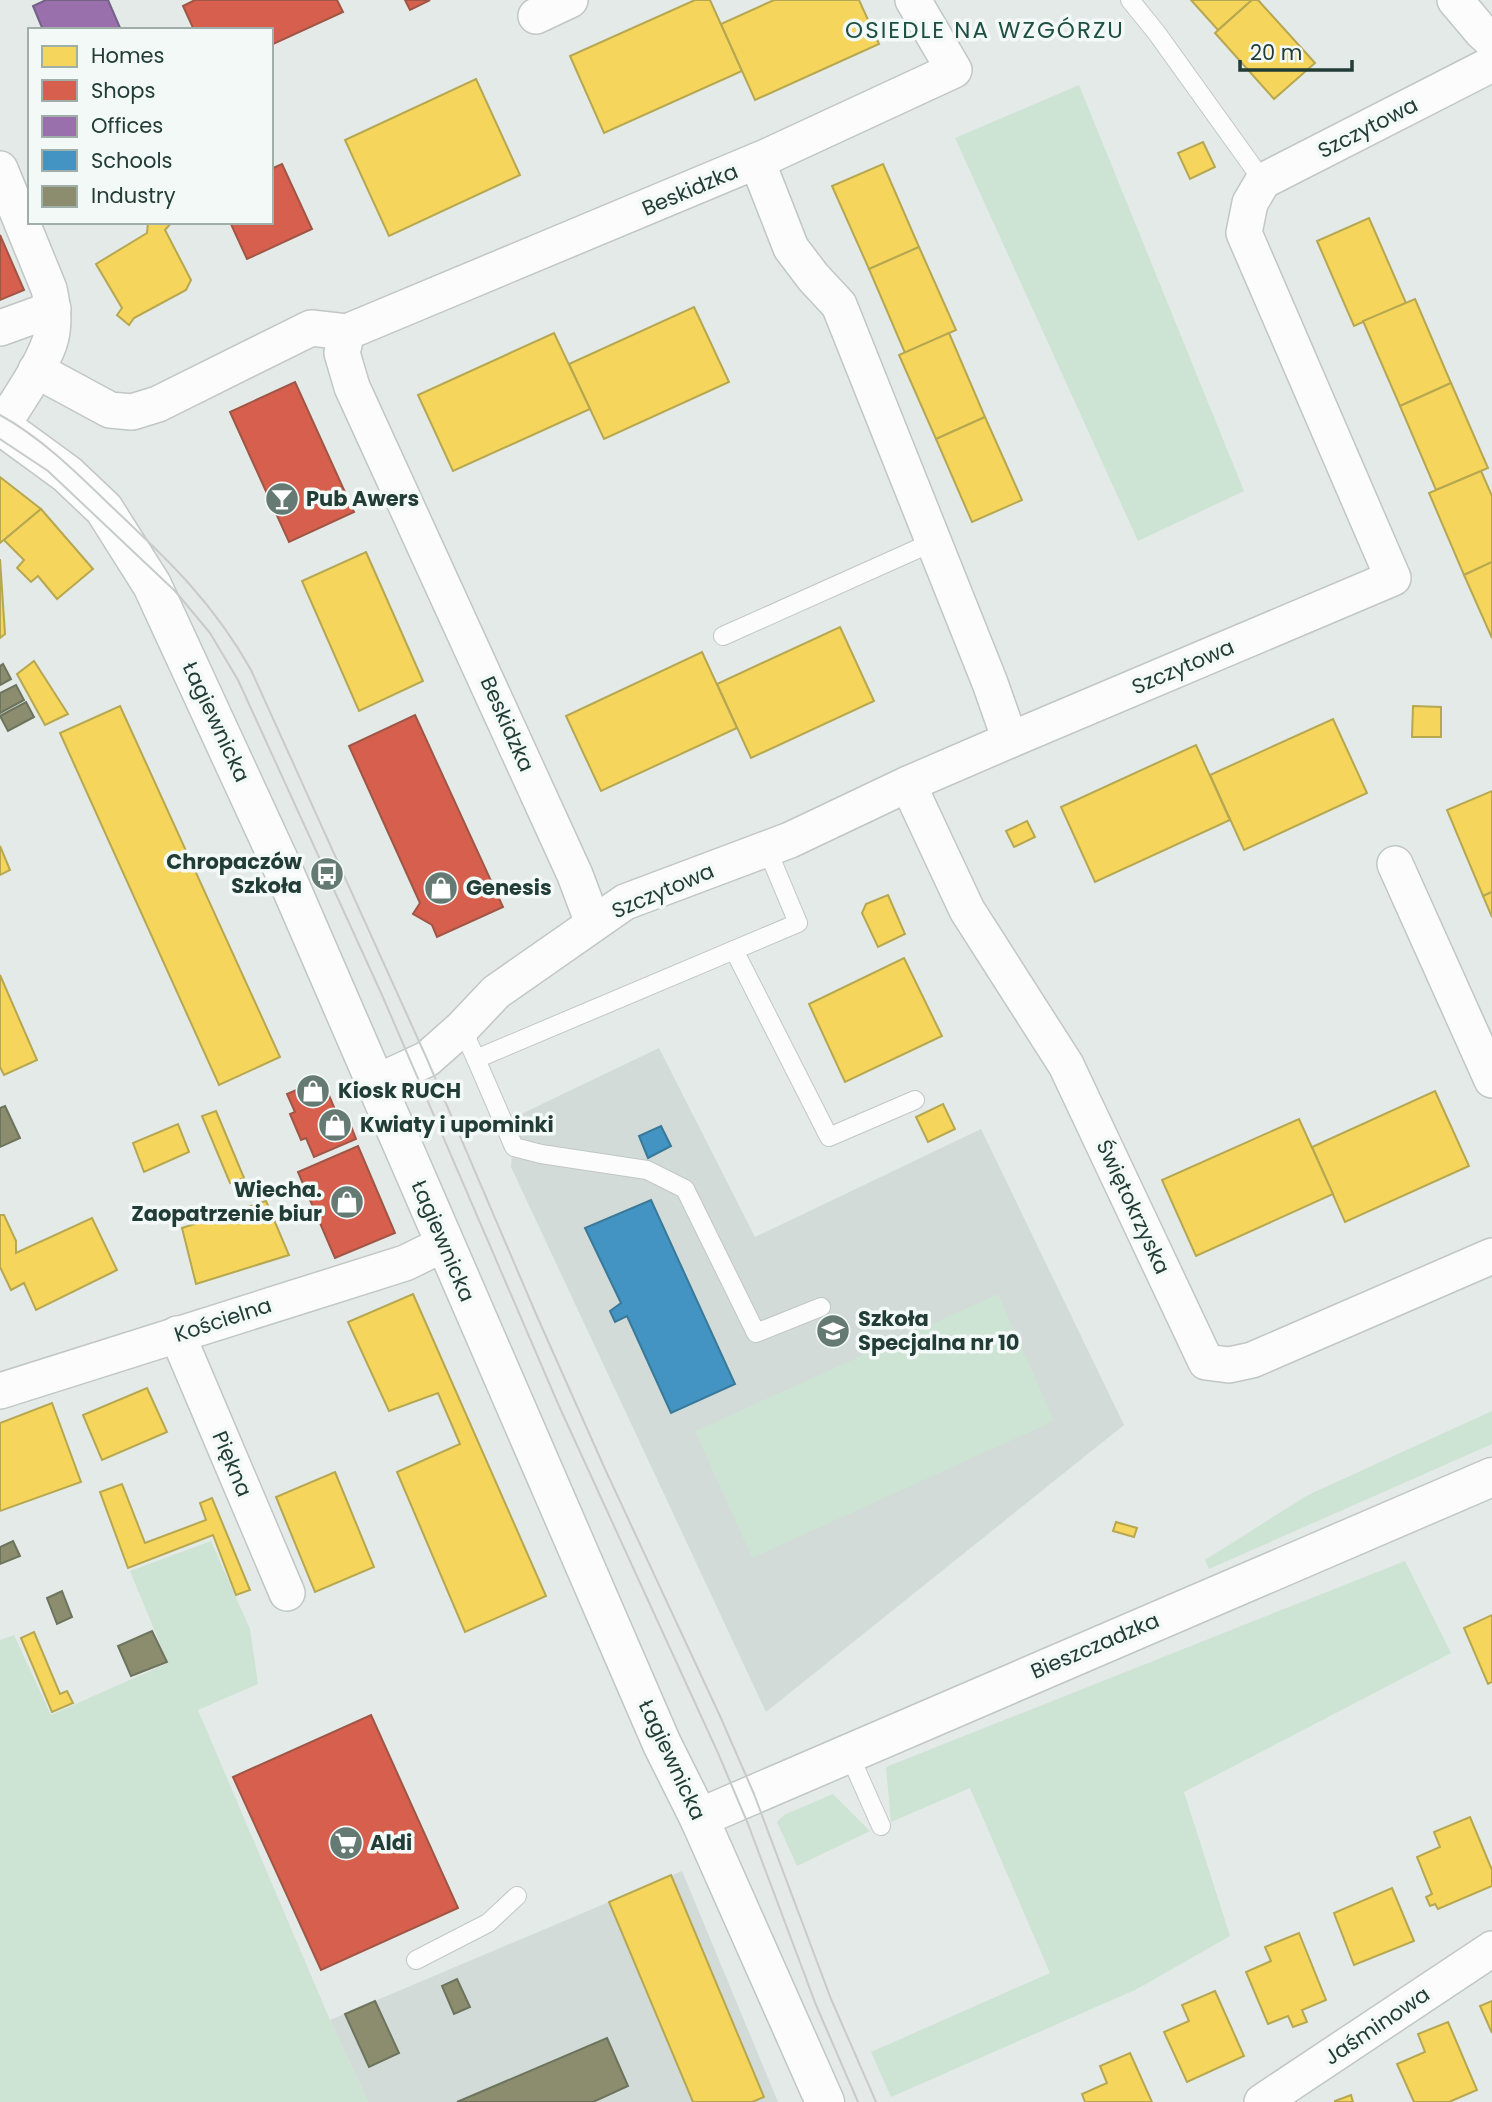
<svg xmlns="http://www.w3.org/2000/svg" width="1492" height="2102" font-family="Poppins,sans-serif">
<rect width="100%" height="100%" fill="#e4eae7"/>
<g fill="#d2dbd7">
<polygon points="659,1048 755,1237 981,1129 1124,1425 766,1712 511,1167 515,1117"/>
<polygon points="682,1871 778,2102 368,2102 330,2020"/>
</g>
<g fill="#cde3d4">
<polygon points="1079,85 1244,491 1138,541 955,138"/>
<polygon points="998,1294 1054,1421 752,1558 695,1431"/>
<polygon points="1492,1411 1492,1444 1209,1569 1205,1560 1308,1495"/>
<polygon points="211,1541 250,1629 258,1684 198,1710 330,2020 368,2102 0,2102 0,1640 14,1635 51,1715 168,1663 130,1571"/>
<polygon points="1405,1561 1451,1653 1184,1792 1230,1936 1137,1989 891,2097 871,2052 1050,1973 970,1788 891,1822 886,1767"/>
<polygon points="833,1794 870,1831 797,1866 777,1822 784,1815"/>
</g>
<g fill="#f6d55c" stroke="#b6a751" stroke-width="2">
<polygon points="695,0 710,0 742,71 604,133 570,56"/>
<polygon points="774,0 859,0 879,44 755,100 721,24"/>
<polygon points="1191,0 1252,0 1218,30"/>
<polygon points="1252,0 1258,0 1315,63 1274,99 1215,33"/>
<polygon points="476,79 520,175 389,236 345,140"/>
<polygon points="1203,142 1215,167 1190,179 1178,153"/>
<polygon points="883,164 919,247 869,269 832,186"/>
<polygon points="1369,218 1406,303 1354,326 1317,241"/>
<polygon points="148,222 172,222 165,230 191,280 186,290 134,318 129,325 117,315 122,308 96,264 147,233"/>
<polygon points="919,247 956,330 905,353 869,269"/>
<polygon points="1415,299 1451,383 1400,406 1363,321"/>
<polygon points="694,307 729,382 604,439 569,364"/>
<polygon points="554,333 590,409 453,471 418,395"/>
<polygon points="949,333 985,417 936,439 899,355"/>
<polygon points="1451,383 1488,468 1436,490 1400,406"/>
<polygon points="985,417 1022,500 972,522 936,439"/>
<polygon points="1481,471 1492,496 1492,562 1464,575 1429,493"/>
<polygon points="0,477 41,509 0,543"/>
<polygon points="41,509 93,569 57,599 38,576 31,582 17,568 24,560 4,540"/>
<polygon points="366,552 423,681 359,711 302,581"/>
<polygon points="0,559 5,634 0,638"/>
<polygon points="1492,562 1492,638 1464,575"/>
<polygon points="840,627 874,701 751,758 717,684"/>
<polygon points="702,652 737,728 601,791 566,716"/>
<polygon points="34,661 68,714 45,725 17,674"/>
<polygon points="120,706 280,1057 219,1085 60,733"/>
<polygon points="1413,706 1441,707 1441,737 1412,737"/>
<polygon points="1333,719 1367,793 1244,850 1210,775"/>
<polygon points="1196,745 1230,820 1095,882 1061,807"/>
<polygon points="1492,791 1492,892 1483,896 1447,810"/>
<polygon points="1027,821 1035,837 1014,847 1006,831"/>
<polygon points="0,846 10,870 0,875"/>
<polygon points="1492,892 1492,917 1483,896"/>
<polygon points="888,895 905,934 878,947 862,913 866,904"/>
<polygon points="904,958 942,1036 845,1082 809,1004"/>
<polygon points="0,975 37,1060 4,1075 0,1067"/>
<polygon points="1435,1091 1469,1166 1345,1222 1312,1147"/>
<polygon points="943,1104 955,1129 928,1142 916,1117"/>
<polygon points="216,1111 244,1178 230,1183 202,1116"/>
<polygon points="1299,1119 1333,1194 1196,1256 1162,1180"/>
<polygon points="178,1124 189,1152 144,1172 133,1143"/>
<polygon points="266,1201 289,1255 196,1284 182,1228"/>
<polygon points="0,1215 4,1215 16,1241 16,1253 92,1218 117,1270 36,1310 24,1283 11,1290 0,1267"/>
<polygon points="413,1294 546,1596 465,1632 397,1472 460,1444 438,1393 389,1411 348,1322"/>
<polygon points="147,1388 167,1432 102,1460 83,1415"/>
<polygon points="52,1403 81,1482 0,1511 0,1423"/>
<polygon points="335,1472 374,1567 315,1592 276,1497"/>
<polygon points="122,1484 145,1543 206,1520 200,1503 212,1498 250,1590 236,1595 213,1535 128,1568 100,1492"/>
<polygon points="1116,1522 1137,1528 1134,1537 1113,1531"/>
<polygon points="1492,1615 1492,1682 1488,1684 1464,1628"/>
<polygon points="34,1632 60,1694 67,1691 73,1703 52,1712 21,1638"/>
<polygon points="1470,1817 1492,1870 1492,1886 1438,1909 1435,1904 1430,1906 1426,1897 1432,1894 1417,1857 1440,1847 1434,1832"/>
<polygon points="671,1875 764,2097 752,2102 693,2102 609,1902"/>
<polygon points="1392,1888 1414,1941 1354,1965 1334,1913"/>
<polygon points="1299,1933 1326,2000 1302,2010 1307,2022 1293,2027 1288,2016 1268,2024 1246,1972 1271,1961 1265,1947"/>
<polygon points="1215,1991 1244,2056 1187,2082 1164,2032 1189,2021 1182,2005"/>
<polygon points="1492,2001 1492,2033 1480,2006"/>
<polygon points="1448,2022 1477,2090 1449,2102 1414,2102 1397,2064 1425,2052 1418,2034"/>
<polygon points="1130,2053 1152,2102 1085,2102 1082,2094 1107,2083 1100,2066"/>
<polygon points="1351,2095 1353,2102 1335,2102 1335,2101"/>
</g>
<g fill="#d6604d" stroke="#a05646" stroke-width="2">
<polygon points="195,0 337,0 343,12 271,45 271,30 194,30 183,6"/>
<polygon points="405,0 430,0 410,10"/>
<polygon points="282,164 312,229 247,259 230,222 271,222 271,169"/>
<polygon points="0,235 24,290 0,300"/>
<polygon points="295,382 354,512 289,542 230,412"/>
<polygon points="415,715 503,907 437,937 432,925 413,914 420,903 349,746"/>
<polygon points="322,1079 339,1119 347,1116 356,1139 314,1157 306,1138 301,1140 290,1114 295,1112 287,1094"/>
<polygon points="358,1146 395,1233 335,1258 298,1172"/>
<polygon points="371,1715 458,1908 321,1970 233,1777"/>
</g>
<polygon fill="#9970ab" stroke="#756188" stroke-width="2" points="46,0 108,0 121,30 43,30 33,6"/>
<g fill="#4393c3" stroke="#397999" stroke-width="2">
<polygon points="661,1126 671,1146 648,1158 639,1136"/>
<polygon points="651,1200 735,1384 671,1413 627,1316 615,1322 610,1311 621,1303 585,1228"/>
</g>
<g fill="#8c8c6e" stroke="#6c745d" stroke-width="2">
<polygon points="3,664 11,679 0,685 0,666"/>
<polygon points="16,685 24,700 0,713 0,693"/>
<polygon points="26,702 34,717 8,731 0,716"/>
<polygon points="5,1106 20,1138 0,1147 0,1108"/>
<polygon points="13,1541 20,1556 0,1564 0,1547"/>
<polygon points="62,1591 72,1617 57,1624 47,1598"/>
<polygon points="152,1631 167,1662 131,1676 118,1646"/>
<polygon points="457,1979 470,2007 454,2014 442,1986"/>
<polygon points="375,2001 399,2053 369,2067 345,2014"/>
<polygon points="607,2038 628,2086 593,2102 457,2102"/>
</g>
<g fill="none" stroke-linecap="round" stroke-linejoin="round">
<g stroke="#c1c7c4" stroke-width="20">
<g id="lane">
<polyline points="1130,0 1156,32 1263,181"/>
<polyline points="723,636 933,542"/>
<polyline points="734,950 829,1137 915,1100"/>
<polyline points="462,1028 476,1059 798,923 767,849"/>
<polyline points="476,1059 514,1147 541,1154 647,1170 685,1189 756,1333 821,1307"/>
<polyline points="849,1754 881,1826"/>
<polyline points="416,1960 488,1923 517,1896"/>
</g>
</g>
<g stroke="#c1c7c4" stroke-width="38">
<g id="street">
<polyline points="1455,0 1482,32 1492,41"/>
<polyline points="536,16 570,0"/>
<polyline points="757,161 791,248 813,277 839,305 990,683 1010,740"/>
<path d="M0,169l49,120c4,17 6,38 0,55 -11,29 -31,56 -47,82"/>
<polyline points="0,328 53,309"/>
<polyline points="36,370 110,410 132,412 158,404 311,328 347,332"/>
<polyline points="908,784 967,910 1066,1065 1206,1362 1229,1365 1252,1360 1492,1256"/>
<polyline points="1395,864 1492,1080"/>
<polyline points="593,923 575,875 352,387 342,353 347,332 766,157 954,70 913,0"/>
<polyline points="375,1083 427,1059 462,1028 496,992 625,902 790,840 908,784 1010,740 1393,578 1244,233 1250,203 1263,181 1492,64"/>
<polyline points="177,1334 287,1593"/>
<polyline points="0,1391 405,1263 444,1244"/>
<polyline points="1262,2102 1492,1949"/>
</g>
</g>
<g stroke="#c0c7c4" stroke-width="41">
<g id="secondary">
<polyline points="0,425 67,474 104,509 152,585 282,867 662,1744 699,1818 825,2102"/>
<polyline points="699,1818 1492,1477"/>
</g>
</g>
<use href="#lane" stroke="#fbfcfb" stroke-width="18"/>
<use href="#street" stroke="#fbfcfb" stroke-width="35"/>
<use href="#secondary" stroke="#fbfcfb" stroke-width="38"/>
<g stroke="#c7cbc9" stroke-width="2">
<path d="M0,415c42,23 78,59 112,92 56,53 101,95 139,163l176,389 109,255 69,155 115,247 34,78 77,205 45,103"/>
<polyline points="0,439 48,471 175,591 210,633 238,680 382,995 559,1406 718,1753 748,1824 816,2005 858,2102"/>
</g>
</g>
<defs>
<g id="bar-disc" transform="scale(1.75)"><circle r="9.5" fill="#667a74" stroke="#f3f9f6"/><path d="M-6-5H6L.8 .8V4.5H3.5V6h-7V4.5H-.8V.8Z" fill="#fff"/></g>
<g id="bus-disc" transform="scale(1.75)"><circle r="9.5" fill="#667a74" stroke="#f3f9f6"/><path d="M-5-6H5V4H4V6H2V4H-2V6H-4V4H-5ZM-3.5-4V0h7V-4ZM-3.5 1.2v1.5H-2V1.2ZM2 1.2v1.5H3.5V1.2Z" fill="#fff"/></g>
<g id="shop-disc" transform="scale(1.75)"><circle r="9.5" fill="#667a74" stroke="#f3f9f6"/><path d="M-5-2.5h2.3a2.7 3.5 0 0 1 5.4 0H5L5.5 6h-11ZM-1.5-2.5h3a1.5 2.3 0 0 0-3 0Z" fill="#fff"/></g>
<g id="school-disc" transform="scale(1.75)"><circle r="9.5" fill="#667a74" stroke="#f3f9f6"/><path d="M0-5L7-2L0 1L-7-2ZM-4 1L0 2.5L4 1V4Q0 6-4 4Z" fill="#fff"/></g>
<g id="supermarket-disc" transform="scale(1.75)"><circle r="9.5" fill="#667a74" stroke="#f3f9f6"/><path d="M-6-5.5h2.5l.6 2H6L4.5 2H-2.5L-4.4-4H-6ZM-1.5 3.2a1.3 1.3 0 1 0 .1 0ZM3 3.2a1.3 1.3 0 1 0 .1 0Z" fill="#fff"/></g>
</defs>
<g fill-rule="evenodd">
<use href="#bar-disc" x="282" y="499"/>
<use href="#bus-disc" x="327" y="874"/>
<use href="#shop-disc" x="441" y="888"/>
<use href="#shop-disc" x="313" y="1091"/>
<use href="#shop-disc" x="335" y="1125"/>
<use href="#shop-disc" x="347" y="1202"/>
<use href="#school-disc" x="833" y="1331"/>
<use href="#supermarket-disc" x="346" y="1843"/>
</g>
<g text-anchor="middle" stroke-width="7" stroke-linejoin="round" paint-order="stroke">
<g font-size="21" fill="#223d36" stroke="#f3f9f6">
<text transform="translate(1368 128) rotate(-27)" y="7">Szczytowa</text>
<text transform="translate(690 190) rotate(-23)" y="7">Beskidzka</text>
<text transform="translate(1183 667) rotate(-23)" y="7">Szczytowa</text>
<text transform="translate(216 722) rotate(65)" y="7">Łagiewnicka</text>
<text transform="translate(507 724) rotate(66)" y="7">Beskidzka</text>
<text transform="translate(663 891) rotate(-23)" y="7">Szczytowa</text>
<text transform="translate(1133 1207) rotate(65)" y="7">Świętokrzyska</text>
<text transform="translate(443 1241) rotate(67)" y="7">Łagiewnicka</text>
<text transform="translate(223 1320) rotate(-18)" y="7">Kościelna</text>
<text transform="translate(232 1464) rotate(67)" y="7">Piękna</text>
<text transform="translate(1095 1646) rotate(-23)" y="7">Bieszczadzka</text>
<text transform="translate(672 1760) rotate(65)" y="7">Łagiewnicka</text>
<text transform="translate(1377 2026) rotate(-34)" y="7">Jaśminowa</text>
</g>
<g font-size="21" font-weight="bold" fill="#223d36" stroke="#f3f9f6" text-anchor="start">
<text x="306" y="506">Pub Awers</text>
<text x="302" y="869" text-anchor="end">Chropaczów<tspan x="302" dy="24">Szkoła</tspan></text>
<text x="466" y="895">Genesis</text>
<text x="338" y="1098">Kiosk RUCH</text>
<text x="360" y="1132">Kwiaty i upominki</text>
<text x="322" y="1197" text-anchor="end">Wiecha.<tspan x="322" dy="24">Zaopatrzenie biur</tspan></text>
<text x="858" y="1326">Szkoła<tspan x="858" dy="24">Specjalna nr 10</tspan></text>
<text x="370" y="1850">Aldi</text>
</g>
<g font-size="23" letter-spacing="2" fill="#1e4f43" stroke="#f3f9f6">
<text x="985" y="38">OSIEDLE NA WZGÓRZU</text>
</g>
</g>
<rect x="28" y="28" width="245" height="196" fill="#f3f9f6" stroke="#9faea9" stroke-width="2"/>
<rect x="42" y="46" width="35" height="21" fill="#f6d55c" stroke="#9faea9" stroke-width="2"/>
<text x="91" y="63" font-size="21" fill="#223d36">Homes</text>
<rect x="42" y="80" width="35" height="21" fill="#d6604d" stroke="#9faea9" stroke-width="2"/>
<text x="91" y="98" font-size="21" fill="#223d36">Shops</text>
<rect x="42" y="116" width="35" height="21" fill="#9970ab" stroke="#9faea9" stroke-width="2"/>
<text x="91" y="133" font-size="21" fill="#223d36">Offices</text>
<rect x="42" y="150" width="35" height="21" fill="#4393c3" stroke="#9faea9" stroke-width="2"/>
<text x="91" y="168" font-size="21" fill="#223d36">Schools</text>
<rect x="42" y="186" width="35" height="21" fill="#8c8c6e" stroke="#9faea9" stroke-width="2"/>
<text x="91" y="203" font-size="21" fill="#223d36">Industry</text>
<path d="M1240 60v10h112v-10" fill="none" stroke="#223d36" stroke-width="3.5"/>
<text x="1250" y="60" font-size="21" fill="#223d36" stroke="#f3f9f6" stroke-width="5" paint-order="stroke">20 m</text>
</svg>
